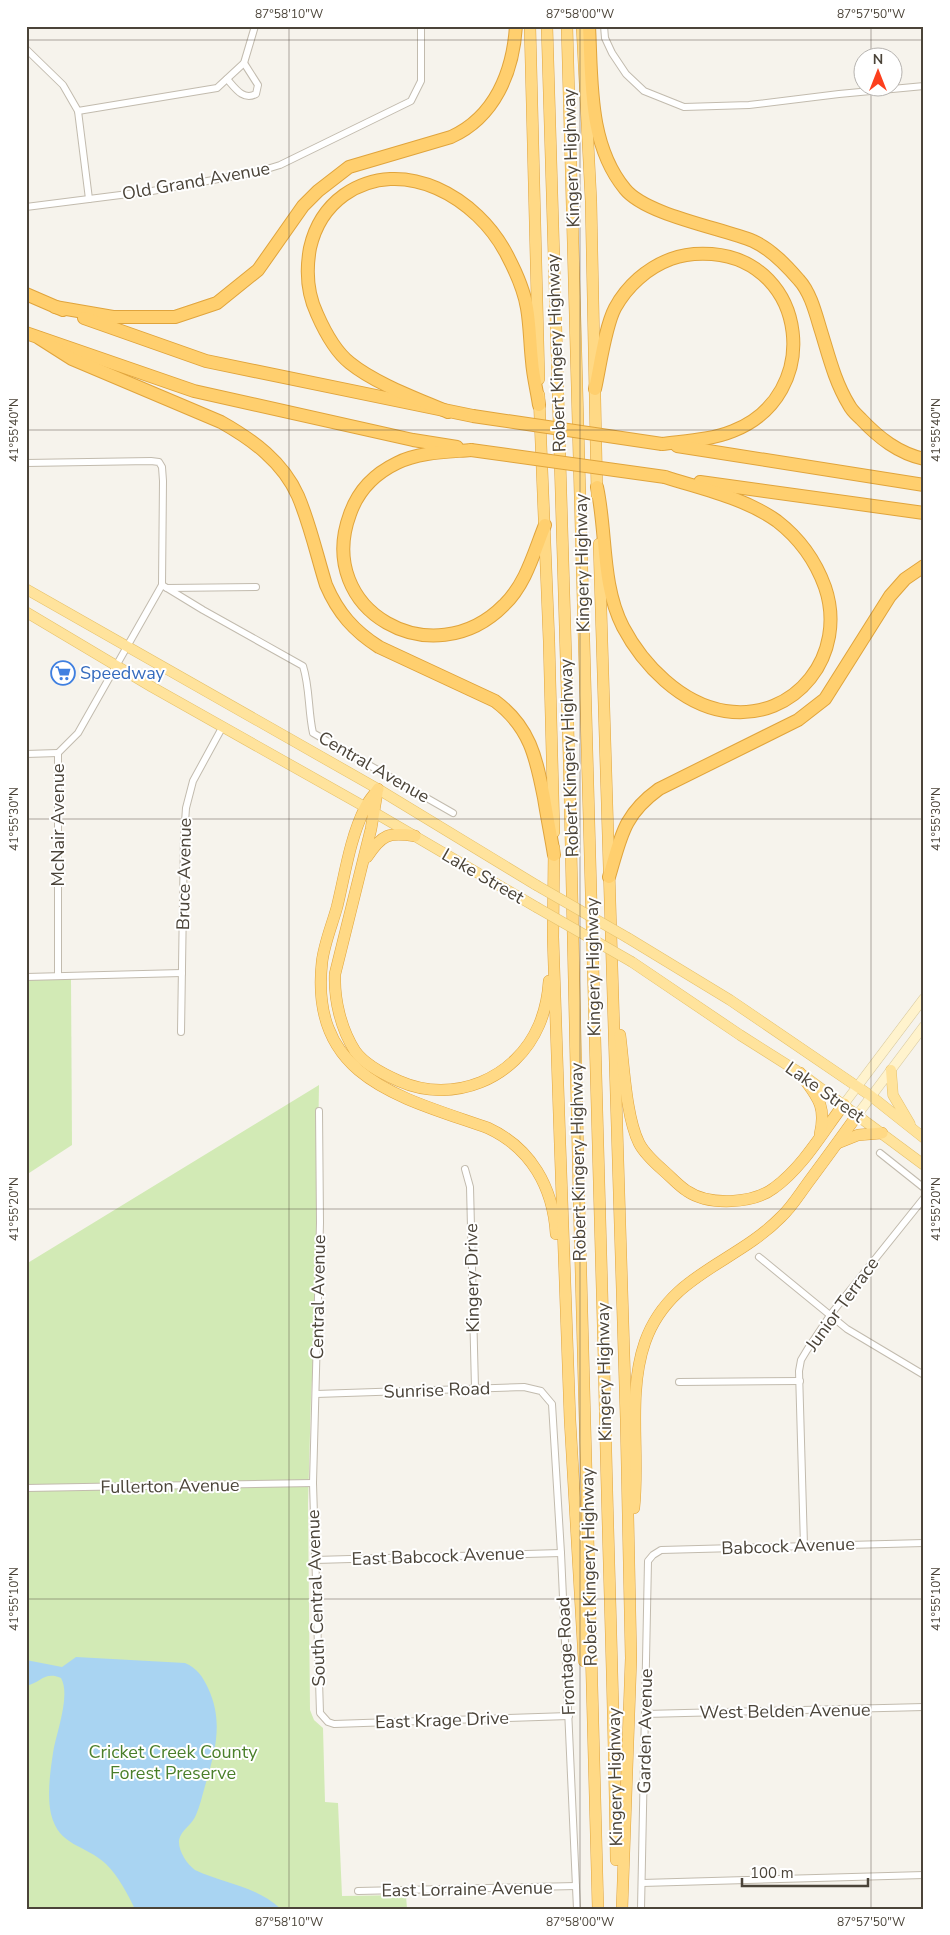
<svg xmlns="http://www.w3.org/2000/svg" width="950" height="1935" font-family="'Nunito Sans',sans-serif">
<rect width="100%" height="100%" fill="#f6f3ec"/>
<g fill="#d2eab5">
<polygon points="71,979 72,1145 26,1175 26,980"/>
<polygon points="319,1085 315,1330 311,1397 308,1504 310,1710 314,1720 323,1728 325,1802 338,1803 342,1896 406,1895 407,1909 26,1909 26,1264"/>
</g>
<path fill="#a9d4f2" d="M76,1657l109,6c12,5 18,14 23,25 16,34 7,64 -3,98 -3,10 -5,20 -9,29 -4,10 -15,15 -17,25 -1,11 8,24 16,30 30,14 59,15 86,39h-146c-8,-16 -16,-32 -29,-45 -21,-20 -47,-17 -55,-50 -4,-19 -1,-41 2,-61 3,-20 18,-57 8,-75 -17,-7 -20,5 -35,8v-26l36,7z"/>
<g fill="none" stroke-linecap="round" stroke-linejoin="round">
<g stroke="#c2bbae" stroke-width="8">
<g id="minor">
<polyline points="604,26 605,38 612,53 626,74 644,91 684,107 749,105 839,94 924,86"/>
<polyline points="26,49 63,85 78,111 89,199"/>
<path d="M227,79c8,9 16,22 29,15l2,-9 -14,-22"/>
<polyline points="78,111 217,88 244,63 255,26"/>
<polyline points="26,207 152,191 257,172 280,165 411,101 421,81 421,26"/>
<polyline points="26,463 151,461 159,462 162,467 163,481 162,585 78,733 58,753 58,976"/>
<path d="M162,585l41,25 100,56c7,22 5,45 10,67l140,80"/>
<polyline points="167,588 256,587"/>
<polyline points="26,754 58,753"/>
<polyline points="26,977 182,973"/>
<polyline points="181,1032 184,837 186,808 193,781 223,726"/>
<polyline points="319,1111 320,1223 313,1483 320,1713 328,1722 334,1724 569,1716"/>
<polyline points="880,1153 924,1188"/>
<polyline points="465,1169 470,1187 475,1388"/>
<polyline points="759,1257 847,1329 924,1375"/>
<polyline points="679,1382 800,1381"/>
<polyline points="316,1394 524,1387 541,1391 552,1404 561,1553 577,1909"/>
<polyline points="26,1488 313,1483"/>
<polyline points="804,1546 799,1371 801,1360 807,1350 831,1314 924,1198"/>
<polyline points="315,1560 561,1553"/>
<polyline points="645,1714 924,1707"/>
<polyline points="642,1883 924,1875"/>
<polyline points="358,1891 576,1886"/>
<polyline points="641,1909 648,1561 653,1555 661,1550 924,1543"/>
</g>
</g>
<g stroke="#d6c79b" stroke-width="10">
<g id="secondary">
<polyline points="844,1104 924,998"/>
<polyline points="858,1114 924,1026"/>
</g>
</g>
<g stroke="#e6c16a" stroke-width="11">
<g id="primary">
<polyline points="26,589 378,789 536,885"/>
<polyline points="26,612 152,687 365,807 536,907"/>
<polyline points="628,938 730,1000 871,1096 924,1138"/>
<polyline points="632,962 740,1035 800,1073 924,1165"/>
<polyline points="891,1070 893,1095 910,1124"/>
</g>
</g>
<g stroke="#e0a43c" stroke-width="12">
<g id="trunk">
<polyline points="530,26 539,379"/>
<polyline points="547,26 569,760 579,1200 598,1909"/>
<path d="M567,26l37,1336c3,166 10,332 12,498"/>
<polyline points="582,26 591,201 597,495"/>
<polyline points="539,395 549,641 554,832"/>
<polyline points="599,544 626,1419 631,1658 622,1909"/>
<path d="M378,789c-4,6 -10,12 -13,19 -15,30 -20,66 -28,99 -5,18 -13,37 -15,55 -13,116 78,135 166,166 43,20 65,59 68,106"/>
<path d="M377,793l-6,36 -36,145c-1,26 6,55 20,77 10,14 28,23 44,30 54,24 117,-2 140,-56 6,-14 9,-29 10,-44"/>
<polyline points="554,848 553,937 560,1144 570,1420 584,1661"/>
<path d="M367,857c15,-23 22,-25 48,-21"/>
<path d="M620,1035c4,31 6,82 19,108 5,10 17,21 25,28 8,7 15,15 23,20 22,15 66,13 87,-3 29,-21 48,-55 70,-84"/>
<path d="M800,1073c16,23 27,31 20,61"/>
<polyline points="838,1143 858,1135 882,1133"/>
<path d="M634,1508c6,-54 -7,-114 11,-166 24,-68 90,-78 136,-125 10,-9 18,-22 26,-33 17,-23 34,-46 51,-70"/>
</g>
</g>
<g stroke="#e0a43c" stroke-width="14">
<g id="motorway">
<path d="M589,26c3,55 -1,118 36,163 21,26 96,39 128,52 18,8 33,24 46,39 12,13 17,35 22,51 8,26 14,51 28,74 3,6 8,10 12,14 18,19 37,34 63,40"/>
<polyline points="26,294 63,310"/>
<path d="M55,307l58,10h62l42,-14 41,-33 45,-64 15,-15 31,-24 102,-30c44,-20 62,-65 65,-111"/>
<polyline points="84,318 206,361 473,416"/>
<polyline points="26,333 194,391 413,440 457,447"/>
<path d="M39,338l33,21 149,63c32,18 62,40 77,74 12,28 19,60 28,89 12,28 28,46 53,62l116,54c35,26 41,56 49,97 3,19 7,38 10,57"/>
<path d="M595,389c5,-22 10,-62 20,-81 12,-22 32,-40 56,-49 13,-5 27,-6 41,-5 96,8 112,141 21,177 -22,9 -48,10 -71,13"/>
<path d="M448,412c-30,-13 -72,-28 -98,-49 -14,-11 -26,-33 -33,-49 -10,-21 -11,-44 -7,-66 5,-22 16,-40 34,-53 59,-41 134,3 163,60 9,17 17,35 20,53 3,17 3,35 5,53 1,15 5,30 7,44"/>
<polyline points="677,446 924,485"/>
<path d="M471,450c-24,2 -52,2 -74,13 -23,11 -39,28 -47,51 -36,97 83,163 154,91 22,-21 30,-53 41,-80"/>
<polyline points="700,482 924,513"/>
<path d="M597,487c10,46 4,97 26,140 20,38 58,77 102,84 71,11 123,-57 100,-124 -9,-25 -26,-49 -48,-66 -32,-23 -75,-32 -112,-44"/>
<path d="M609,877c12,-40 14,-62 50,-88l139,-69 27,-21 65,-103 15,-17 19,-13"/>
</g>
</g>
<use href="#minor" stroke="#fff" stroke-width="6"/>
<use href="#secondary" stroke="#fff3cd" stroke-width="9"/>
<use href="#primary" stroke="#ffe39c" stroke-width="10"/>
<use href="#trunk" stroke="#ffd985" stroke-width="11"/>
<use href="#motorway" stroke="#ffcf6e" stroke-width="12"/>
<g stroke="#e6c16a" stroke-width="11" stroke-linecap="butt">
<g id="primary-bridge">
<polyline points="536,885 628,938"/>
<polyline points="536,907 632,962"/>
</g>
</g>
<g stroke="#e0a43c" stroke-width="14" stroke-linecap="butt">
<g id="motorway-bridge">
<polyline points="473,416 662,444"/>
<polyline points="471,450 665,477"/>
</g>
</g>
<use href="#primary-bridge" stroke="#ffe39c" stroke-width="10"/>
<use href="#motorway-bridge" stroke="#ffcf6e" stroke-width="12"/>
</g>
<path fill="none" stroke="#4b4439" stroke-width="1" stroke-opacity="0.45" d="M289,26v1883M580,26v1883M871,26v32M26,40h898M871,88v1821M26,430h898M26,819h898M26,1209h898M26,1599h898"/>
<defs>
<g id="supermarket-ring" transform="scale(1.25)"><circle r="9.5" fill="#fff" stroke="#3f7fe0" stroke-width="1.5"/><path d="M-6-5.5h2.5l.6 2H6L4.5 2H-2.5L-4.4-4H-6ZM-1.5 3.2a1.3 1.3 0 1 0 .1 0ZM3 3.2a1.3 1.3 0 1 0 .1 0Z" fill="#3f7fe0"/></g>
</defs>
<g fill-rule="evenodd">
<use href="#supermarket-ring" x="63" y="673"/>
</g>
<g text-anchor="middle" stroke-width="4" stroke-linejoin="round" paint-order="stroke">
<g font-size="18" fill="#4b4439" stroke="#fff">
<text transform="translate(571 158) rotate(-92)" y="6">Kingery Highway</text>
<text transform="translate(196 181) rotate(-10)" y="6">Old Grand Avenue</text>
<text transform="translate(556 353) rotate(-92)" y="6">Robert Kingery Highway</text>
<text transform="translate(582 563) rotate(-91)" y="6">Kingery Highway</text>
<text transform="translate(569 758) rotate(-92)" y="6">Robert Kingery Highway</text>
<text transform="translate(374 767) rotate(30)" y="6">Central Avenue</text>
<text transform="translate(58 825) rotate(-90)" y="6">McNair Avenue</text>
<text transform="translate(184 874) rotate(-89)" y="6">Bruce Avenue</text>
<text transform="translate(483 876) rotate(30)" y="6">Lake Street</text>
<text transform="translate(593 967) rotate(-91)" y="6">Kingery Highway</text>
<text transform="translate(825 1092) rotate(35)" y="6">Lake Street</text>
<text transform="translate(578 1162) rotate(-91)" y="6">Robert Kingery Highway</text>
<text transform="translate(472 1278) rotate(-91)" y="6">Kingery Drive</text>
<text transform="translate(318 1297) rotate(-89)" y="6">Central Avenue</text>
<text transform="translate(842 1304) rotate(-54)" y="6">Junior Terrace</text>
<text transform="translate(604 1372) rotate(-91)" y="6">Kingery Highway</text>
<text transform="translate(437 1390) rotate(-2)" y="6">Sunrise Road</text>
<text transform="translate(170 1486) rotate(-1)" y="6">Fullerton Avenue</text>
<text transform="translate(788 1546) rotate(-2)" y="6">Babcock Avenue</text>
<text transform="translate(438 1556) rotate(-2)" y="6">East Babcock Avenue</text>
<text transform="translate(589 1567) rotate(-91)" y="6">Robert Kingery Highway</text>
<text transform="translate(316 1598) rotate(-92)" y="6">South Central Avenue</text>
<text transform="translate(566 1656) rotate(-93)" y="6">Frontage Road</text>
<text transform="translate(785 1711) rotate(-1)" y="6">West Belden Avenue</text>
<text transform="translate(442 1720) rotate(-2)" y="6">East Krage Drive</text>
<text transform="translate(645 1731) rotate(-89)" y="6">Garden Avenue</text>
<text transform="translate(615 1777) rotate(-91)" y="6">Kingery Highway</text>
<text transform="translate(467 1889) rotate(-1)" y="6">East Lorraine Avenue</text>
</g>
<g font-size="18" fill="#366cbe" stroke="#fff" text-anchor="start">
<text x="80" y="679">Speedway</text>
</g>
<g font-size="18" fill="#4a7f2a" stroke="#fff">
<text x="173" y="1758">Cricket Creek County<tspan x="173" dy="21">Forest Preserve</tspan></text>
</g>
</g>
<rect width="950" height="1935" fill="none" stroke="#ffffff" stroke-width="55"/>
<g transform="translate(878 72)"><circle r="24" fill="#ffffff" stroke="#b7b4b0"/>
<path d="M0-4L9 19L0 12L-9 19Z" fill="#fc3f1d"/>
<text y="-8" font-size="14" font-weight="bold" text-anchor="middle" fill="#4b4439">N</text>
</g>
<path d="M742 1878v8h126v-8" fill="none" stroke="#4b4439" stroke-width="2.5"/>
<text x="750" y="1878" font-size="15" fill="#4b4439" stroke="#ffffff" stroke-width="4" paint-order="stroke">100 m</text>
<rect x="28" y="28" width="894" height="1880" fill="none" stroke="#4b4439" stroke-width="2"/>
<g font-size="12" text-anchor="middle" fill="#4b4439">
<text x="289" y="18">87°58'10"W</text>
<text x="580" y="18">87°58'00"W</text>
<text x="871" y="18">87°57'50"W</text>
<text transform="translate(14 430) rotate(-90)" y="4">41°55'40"N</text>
<text transform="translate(936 430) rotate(-90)" y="4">41°55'40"N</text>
<text transform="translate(14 819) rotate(-90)" y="4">41°55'30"N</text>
<text transform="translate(936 819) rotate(-90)" y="4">41°55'30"N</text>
<text transform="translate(14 1209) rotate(-90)" y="4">41°55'20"N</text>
<text transform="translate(936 1209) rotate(-90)" y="4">41°55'20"N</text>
<text transform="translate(14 1599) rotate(-90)" y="4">41°55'10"N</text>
<text transform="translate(936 1599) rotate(-90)" y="4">41°55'10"N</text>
<text x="289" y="1926">87°58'10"W</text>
<text x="580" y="1926">87°58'00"W</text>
<text x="871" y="1926">87°57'50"W</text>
</g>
</svg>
